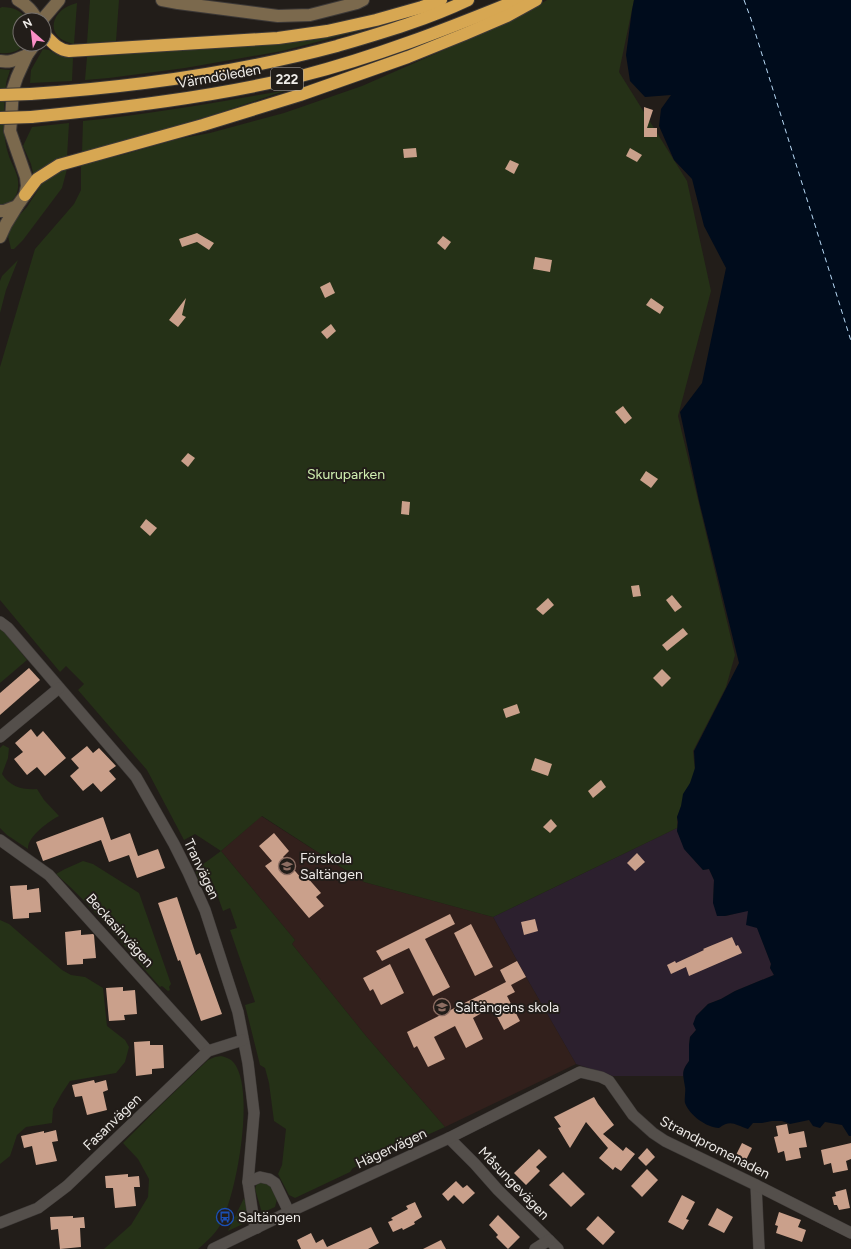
<svg xmlns="http://www.w3.org/2000/svg" width="851" height="1249" font-family="Figtree,sans-serif">
<rect width="100%" height="100%" fill="#221d19"/>
<polygon fill="#2c202e" points="677,828 677,831 686,851 703,870 709,869 714,880 713,903 726,916 748,910 757,927 771,964 770,968 774,975 735,991 721,999 708,1004 696,1016 696,1030 690,1037 689,1045 689,1061 684,1069 683,1076 613,1076 576,1064 526,977 493,917"/>
<polygon fill="#32201c" points="261,816 364,882 493,917 526,977 576,1064 445,1127 366,1036 292,944 295,940 221,851"/>
<g fill="#253117">
<polygon points="90,0 119,0 116,41 87,43"/>
<polygon points="547,0 634,0 619,72 687,181 711,291 678,416 735,655 726,687 693,751 695,771 677,817 677,828 493,917 364,882 262,816 221,851 295,940 292,944 366,1036 445,1127 353,1168 350,1172 295,1198 289,1195 278,1174 282,1165 286,1129 274,1121 269,1083 265,1068 260,1065 245,1005 255,1002 230,930 237,928 230,908 223,911 213,883 201,887 195,869 206,862 221,851 195,834 184,840 147,770 78,690 84,684 66,666 60,672 0,600 0,367 35,249 74,204 81,190 81,164 122,155 178,139 210,133 284,113 362,86 510,21"/>
<path d="M77,3l-3,41c-31,-6 -24,-35 3,-41z"/>
<path d="M2,7c11,0 19,3 25,13h-7v24h5c-7,8 -15,10 -25,9v-45z"/>
<polygon points="370,28 282,51 185,68 109,78 85,80 87,57 231,46 277,41"/>
<polygon points="43,49 49,50 59,56 73,58 72,81 30,83 31,70"/>
<path d="M0,69l10,1c-1,5 -4,10 -4,15 -2,19 -4,49 2,68 3,12 12,21 10,35 -1,10 -8,16 -18,17z"/>
<path d="M287,90l-71,24 -134,39 1,-32c68,-7 136,-19 204,-31z"/>
<polygon points="69,123 67,157 34,177 31,164 23,146 32,127"/>
<polygon points="67,169 62,188 23,240 14,249 11,249 8,236 13,222 27,207 47,176 56,171"/>
<polygon points="18,260 6,290 0,313 0,281 2,276"/>
<polygon points="0,628 5,633 27,660 0,683"/>
<path d="M3,745l6,3 -1,10 -6,16c8,13 21,16 35,15l7,11 15,16c-10,5 -32,21 -31,33l-21,-14 -7,-7v-80z"/>
<path d="M83,861l10,3 46,29 32,91 -2,3 1,3 -2,1 -6,-5 -2,1c-34,-38 -66,-80 -104,-113l9,-5z"/>
<polygon points="0,920 9,924 62,970 71,975 85,977 103,988 107,1026 125,1040 129,1047 125,1062 116,1073 70,1081 62,1093 53,1109 52,1123 26,1127 17,1135 10,1156 0,1164"/>
<path d="M221,1056c5,1 10,3 13,7 22,28 2,136 -15,164 -5,8 -14,16 -21,22h-94l27,-24 17,-28 1,-18 -11,-20 -15,-16 39,-39 46,-44 7,-3z"/>
<polygon points="260,1181 269,1185 272,1190 277,1199 275,1207 262,1213 255,1189 257,1183"/>
<polygon points="244,1198 250,1217 246,1218 245,1223 228,1231"/>
</g>
<path fill="#000c1c" d="M634,0h217v1136h-2l-7,-11 -17,-3 -5,6 -7,-2 -4,-6 -19,4 -8,-3h-10l-10,2h-9l-5,6c-13,-4 -17,-10 -29,-1 -13,-1 -29,-12 -34,-25 -1,-5 1,-11 0,-16 -2,-13 -4,-15 4,-26v-16l1,-8 6,-7 -3,-6 3,-8 12,-12 13,-5 14,-8 39,-16 -4,-7 1,-4 -14,-36 -11,-3 2,-14 -23,5h-8l-4,-13 1,-23 -5,-11 -6,1 -19,-21 -7,-18 1,-9 -1,-5 4,-11 2,-12 7,-11 5,-15 -1,-17 45,-88 -40,-162 -19,-89 22,-29 24,-115 -22,-42 -12,-47 -18,-19 -15,-34 2,-17 10,-14 -26,2 -15,-16 -4,-26 6,-45z"/>
<g fill="none" stroke-linecap="round" stroke-linejoin="round">
<polyline stroke="#b9dbf7" stroke-width="1" stroke-dasharray="5 4" stroke-linecap="butt" points="744,0 751,19 851,341"/>
</g>
<g fill="#caa08b">
<polygon points="644,107 653,110 647,128 657,128 657,137 644,137"/>
<polygon points="416,148 417,157 404,158 403,149"/>
<polygon points="630,148 642,155 637,162 626,156"/>
<polygon points="510,160 519,164 514,174 505,169"/>
<polygon points="197,233 214,243 209,250 197,242 182,247 179,239"/>
<polygon points="443,236 451,242 445,250 437,243"/>
<polygon points="535,257 552,260 550,272 533,269"/>
<polygon points="330,282 335,293 325,298 320,287"/>
<polygon points="186,298 182,315 186,317 178,327 169,320"/>
<polygon points="651,298 664,307 660,314 646,305"/>
<polygon points="331,324 336,331 327,339 321,332"/>
<polygon points="623,406 632,418 625,424 615,412"/>
<polygon points="188,453 195,458 188,467 181,461"/>
<polygon points="646,471 658,479 651,488 640,480"/>
<polygon points="402,501 410,502 409,515 401,514"/>
<polygon points="146,519 157,528 150,536 140,527"/>
<polygon points="639,585 641,596 633,597 631,586"/>
<polygon points="672,595 682,607 675,612 666,600"/>
<polygon points="548,598 554,605 543,615 536,609"/>
<polygon points="683,628 688,634 667,651 662,645"/>
<polygon points="29,668 40,680 0,715 0,693"/>
<polygon points="662,669 671,678 662,687 653,678"/>
<polygon points="517,704 520,713 506,718 503,709"/>
<polygon points="31,729 37,737 43,731 66,758 45,776 37,767 27,775 14,759 23,752 15,743"/>
<polygon points="87,746 93,753 99,748 116,766 109,771 116,779 101,792 93,783 83,791 70,776 79,768 71,759"/>
<polygon points="535,758 552,764 548,776 531,770"/>
<polygon points="601,780 606,787 593,798 588,791"/>
<polygon points="103,817 111,840 130,833 138,856 158,849 165,868 137,878 129,855 109,862 101,840 43,861 36,842"/>
<polygon points="551,819 557,826 550,833 543,827"/>
<polygon points="274,833 289,851 283,857 302,879 306,876 321,893 316,897 324,906 309,918 265,866 272,861 259,846"/>
<polygon points="637,853 645,862 635,871 627,863"/>
<polygon points="27,885 27,890 39,888 41,912 29,913 29,918 13,919 10,886"/>
<polygon points="177,897 196,955 200,953 222,1014 201,1021 180,960 178,961 158,903"/>
<polygon points="450,914 455,924 425,939 450,987 433,996 409,948 382,961 376,951"/>
<polygon points="535,919 538,931 524,935 521,922"/>
<polygon points="471,924 493,967 475,976 454,933"/>
<polygon points="81,930 81,935 93,934 94,935 96,958 83,959 83,964 67,965 65,932"/>
<polygon points="732,937 736,946 738,945 742,953 689,976 686,967 671,974 667,965 675,961 676,963 704,950 703,949"/>
<polygon points="517,961 526,977 511,985 515,992 507,996 520,1021 504,1030 492,1007 473,1018 483,1039 466,1048 455,1026 434,1037 445,1059 428,1067 417,1046 414,1048 407,1032 506,982 500,970"/>
<polygon points="390,964 404,993 381,1005 373,989 370,991 363,978"/>
<polygon points="123,987 123,991 135,990 137,1014 124,1015 125,1020 109,1021 106,988"/>
<polygon points="150,1041 150,1045 163,1045 164,1068 152,1069 152,1074 136,1076 134,1042"/>
<polygon points="94,1080 95,1083 106,1080 108,1090 103,1092 107,1110 87,1115 82,1096 75,1097 72,1085"/>
<polygon points="594,1097 598,1104 614,1125 603,1134 623,1151 626,1147 635,1154 621,1171 615,1167 613,1170 599,1158 608,1148 586,1122 570,1148 558,1128 561,1127 554,1117"/>
<polygon points="787,1124 789,1134 804,1131 807,1147 799,1148 801,1158 786,1161 784,1151 778,1153 774,1137 778,1136 776,1126"/>
<polygon points="56,1130 58,1141 52,1142 57,1161 36,1165 32,1146 24,1148 21,1136 44,1131 44,1133"/>
<polygon points="742,1143 752,1148 743,1166 733,1161"/>
<polygon points="851,1143 851,1159 846,1161 848,1170 833,1173 831,1163 824,1165 821,1150"/>
<polygon points="647,1148 655,1157 646,1166 638,1158"/>
<polygon points="539,1149 547,1157 536,1167 540,1171 526,1185 514,1173"/>
<polygon points="647,1169 658,1180 642,1197 631,1186"/>
<polygon points="563,1172 585,1194 571,1207 549,1185"/>
<polygon points="128,1174 128,1177 139,1176 140,1187 134,1187 136,1206 115,1208 113,1188 106,1188 105,1176"/>
<polygon points="456,1181 463,1188 467,1185 475,1193 463,1204 454,1195 448,1201 442,1194"/>
<polygon points="846,1189 850,1208 839,1210 837,1205 834,1205 832,1197 836,1196 835,1192"/>
<polygon points="682,1195 695,1202 686,1219 689,1220 683,1230 668,1222"/>
<polygon points="415,1202 422,1217 414,1222 415,1224 403,1230 402,1228 393,1232 388,1222 393,1220 391,1218 408,1209 406,1206"/>
<polygon points="717,1208 733,1217 724,1233 708,1225"/>
<polygon points="779,1212 801,1220 798,1227 806,1230 802,1242 776,1233 778,1226 775,1225"/>
<polygon points="498,1215 520,1237 508,1249 496,1237 498,1235 489,1225"/>
<polygon points="73,1216 73,1218 84,1217 85,1228 80,1228 81,1247 60,1249 58,1229 51,1230 50,1217"/>
<polygon points="598,1216 615,1232 603,1245 586,1229"/>
<polygon points="371,1227 379,1243 368,1249 301,1249 297,1240 311,1233 316,1243 323,1239 327,1247"/>
<polygon points="441,1240 446,1249 423,1249"/>
</g>
<g fill="none" stroke-linecap="round" stroke-linejoin="round">
<g stroke="#3d3937" stroke-width="12">
<g id="street">
<polyline points="0,622 8,628 136,777 174,844 188,872 205,910 238,1012 248,1063 254,1113 248,1182 254,1222 257,1228"/>
<polyline points="0,737 59,688"/>
<polyline points="0,840 49,875 208,1051"/>
<polyline points="449,1138 475,1164 498,1190 558,1249"/>
<polyline points="248,1182 260,1177 269,1179 275,1183 289,1212"/>
<polyline points="756,1185 759,1249"/>
<polyline points="0,1223 38,1208 67,1186 208,1051 243,1040"/>
<polyline points="213,1249 289,1212 449,1138 580,1072 601,1077 609,1081 633,1115 653,1133 665,1141 756,1185 851,1233"/>
<polyline points="535,1249 549,1240"/>
</g>
</g>
<g stroke="#3d3937" stroke-width="14">
<g id="secondary">
<path d="M18,0c9,5 15,11 19,20"/>
<polyline points="162,0 178,3 278,16 310,15 357,3 363,0"/>
<polyline points="42,20 59,0"/>
<path d="M0,61c11,2 17,-2 27,-6"/>
<polyline points="0,211 4,211 17,206 25,195 27,186 26,177 10,131 11,121 13,89 17,77 27,55 35,44"/>
<polyline points="0,237 6,224 17,206"/>
</g>
</g>
<g stroke="#3d3937" stroke-width="14">
<g id="highway">
<path d="M44,34c8,8 14,16 25,17l209,-13 49,-7 49,-11 46,-13 19,-7"/>
<path d="M30,94c104,-7 206,-21 307,-48 44,-13 89,-26 131,-46"/>
<path d="M31,117c90,-9 182,-20 270,-41 74,-19 146,-47 217,-76"/>
<polyline points="25,195 37,179 59,165 203,125 300,95 408,57 465,34 507,16 536,0"/>
</g>
</g>
<use href="#street" stroke="#544f4b" stroke-width="11"/>
<use href="#secondary" stroke="#7b694d" stroke-width="12"/>
<use href="#highway" stroke="#d7a752" stroke-width="12"/>
<g stroke="#3d3937" stroke-width="14" stroke-linecap="butt">
<g id="highway-bridge">
<polyline points="0,95 30,94"/>
<polyline points="0,118 31,117"/>
</g>
</g>
<use href="#highway-bridge" stroke="#d7a752" stroke-width="12"/>
</g>
<defs>
<g id="school-ring" transform="scale(0.9)"><circle r="9.5" fill="#221d19" stroke="#8d6e63" stroke-width="1.5"/><path d="M0-5L7-2L0 1L-7-2ZM-4 1L0 2.5L4 1V4Q0 6-4 4Z" fill="#8d6e63"/></g>
<g id="bus-ring" transform="scale(0.9)"><circle r="9.5" fill="#221d19" stroke="#1a4fb4" stroke-width="1.5"/><path d="M-5-6H5V4H4V6H2V4H-2V6H-4V4H-5ZM-3.5-4V0h7V-4ZM-3.5 1.2v1.5H-2V1.2ZM2 1.2v1.5H3.5V1.2Z" fill="#1a4fb4"/></g>
</defs>
<g fill-rule="evenodd">
<use href="#school-ring" x="287" y="866"/>
<use href="#school-ring" x="442" y="1007"/>
<use href="#bus-ring" x="225" y="1217"/>
</g>
<g text-anchor="middle" stroke-width="4" stroke-linejoin="round" paint-order="stroke">
<rect fill="#221d19" stroke="#b1adaa" stroke-width="1" x="271" y="68" width="32" height="22" rx="3"/>
<g font-size="13" font-weight="bold" fill="#eeebe8">
<text x="287" y="84">222</text>
</g>
<g font-size="14" fill="#eeebe8" stroke="#221d19">
<text transform="translate(219 76) rotate(-10)" y="5">Värmdöleden</text>
<text transform="translate(202 869) rotate(65)" y="5">Tranvägen</text>
<text transform="translate(120 930) rotate(48)" y="5">Beckasinvägen</text>
<text transform="translate(112 1122) rotate(-44)" y="5">Fasanvägen</text>
<text transform="translate(715 1147) rotate(27)" y="5">Strandpromenaden</text>
<text transform="translate(391 1148) rotate(-25)" y="5">Hägervägen</text>
<text transform="translate(514 1183) rotate(46)" y="5">Måsungevägen</text>
</g>
<g font-size="14" fill="#d1f0b1" stroke="#221d19">
<text x="346" y="479">Skuruparken</text>
</g>
<g font-size="14" fill="#eeebe8" stroke="#221d19" text-anchor="start">
<text x="300" y="863">Förskola<tspan x="300" dy="16">Saltängen</tspan></text>
<text x="455" y="1012">Saltängens skola</text>
<text x="238" y="1222">Saltängen</text>
</g>
</g>
<g transform="translate(32 32) rotate(332)"><circle r="19" fill="#221d19" stroke="#746f6c"/>
<path d="M0-3L7 15L0 10L-7 15Z" fill="#fa8fc6"/>
<text y="-6" font-size="11" font-weight="bold" text-anchor="middle" fill="#eeebe8">N</text>
</g>
</svg>
